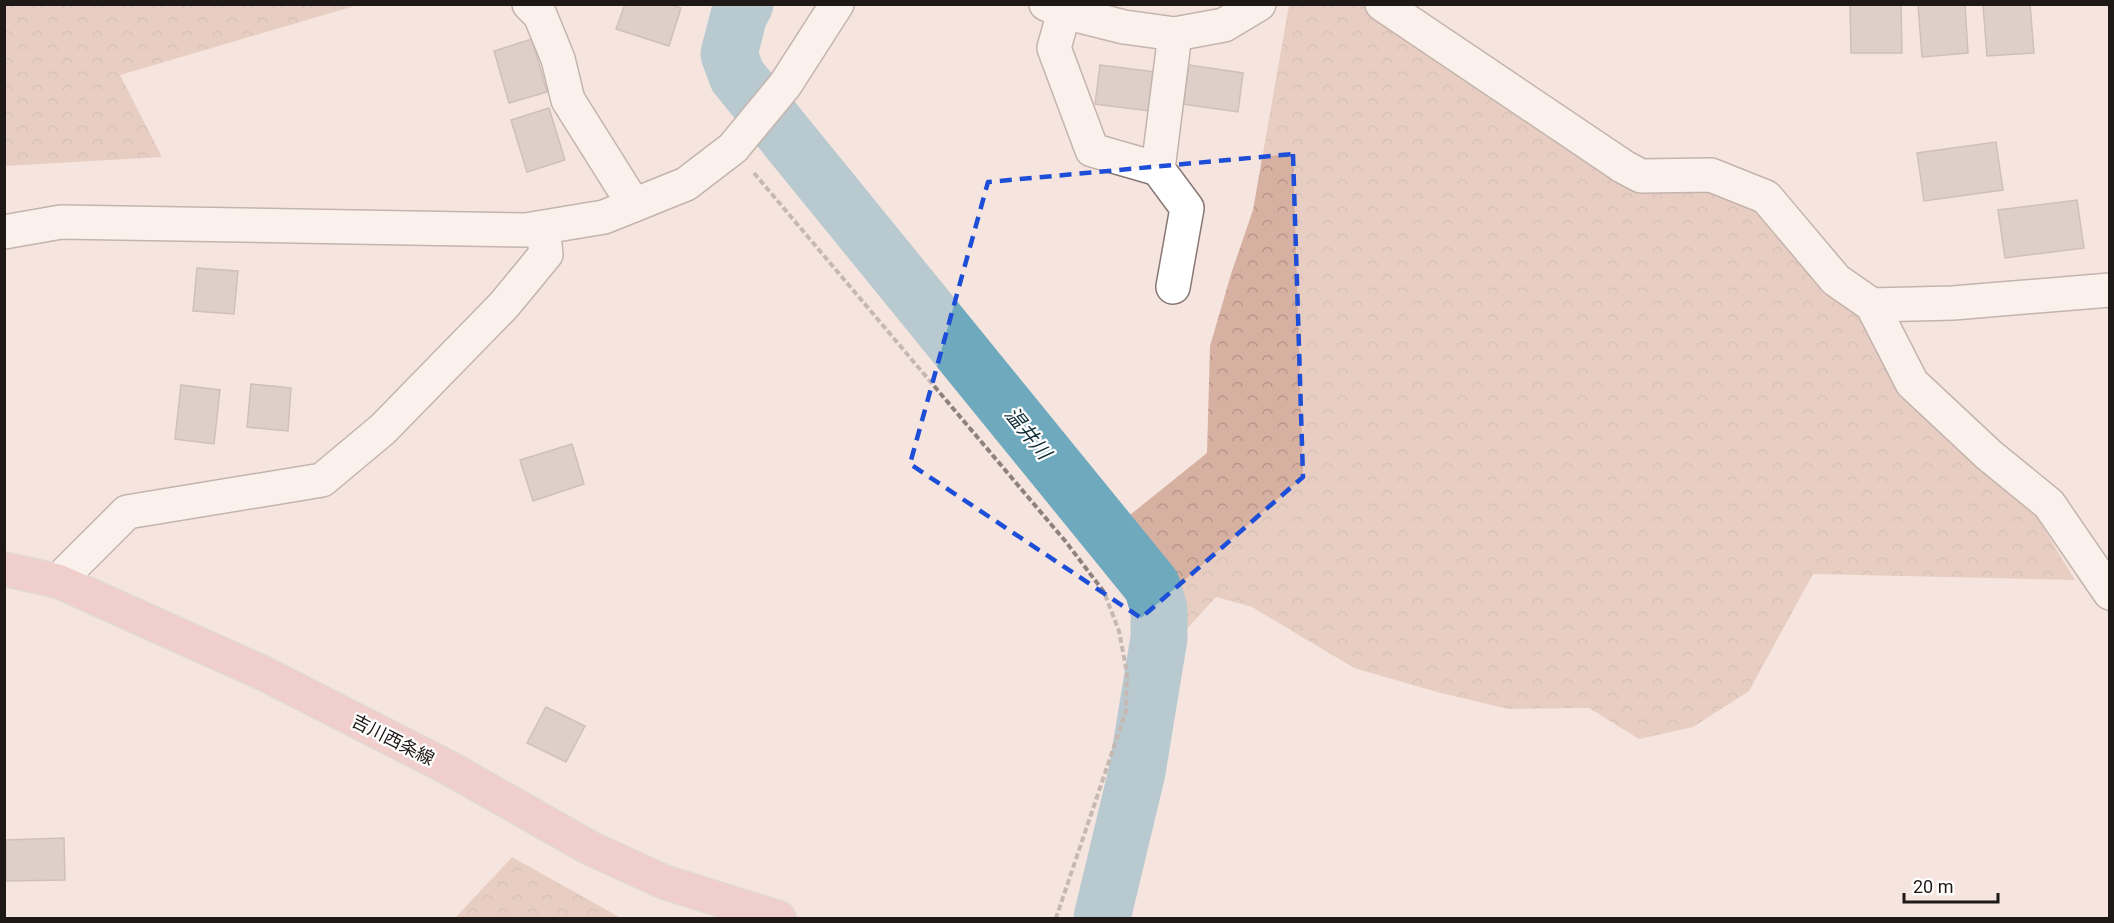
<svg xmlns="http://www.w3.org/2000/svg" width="2114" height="923" font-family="Roboto,'Noto Sans JP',sans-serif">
<defs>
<pattern id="forest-crowns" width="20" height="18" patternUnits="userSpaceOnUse" patternTransform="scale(1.5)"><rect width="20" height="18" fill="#d6b0a1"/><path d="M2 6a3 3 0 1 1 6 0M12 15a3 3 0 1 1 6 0" fill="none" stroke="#b7978a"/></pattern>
</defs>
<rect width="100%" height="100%" fill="#f6e5df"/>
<g fill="url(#forest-crowns)">
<polygon points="5,4 358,4 358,5 120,75 162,157 5,166"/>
<polygon points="1289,5 1362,5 1620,183 1745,192 1862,307 1911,407 2035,514 2075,580 1813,574 1749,691 1693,727 1639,739 1589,708 1508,709 1437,692 1354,668 1252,607 1216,597 1175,642 1161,591 1120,523 1207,453 1210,346 1232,271 1253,210"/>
<polygon points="512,857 621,918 455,918"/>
</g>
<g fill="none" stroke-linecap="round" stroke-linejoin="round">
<polyline stroke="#6ea9be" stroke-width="57" points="745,4 739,15 729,54 737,76 1152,586 1159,609 1159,638 1137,772 1102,918"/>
</g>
<g fill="#c2b3ad" stroke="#a2938d" stroke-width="1.5">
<polygon points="625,4 668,4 681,8 669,46 616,29"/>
<polygon points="1850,4 1901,4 1902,53 1851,53"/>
<polygon points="1965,4 1968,53 1922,57 1918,5"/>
<polygon points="2030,4 2034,53 1987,56 1983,5"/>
<polygon points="532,39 547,92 509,103 494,51"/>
<polygon points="1100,65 1155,72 1149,111 1095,104"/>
<polygon points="1189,65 1243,73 1238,112 1183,104"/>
<polygon points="549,108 565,160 527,172 511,120"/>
<polygon points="1996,142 2003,190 1924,201 1917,153"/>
<polygon points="2077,200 2084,248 2005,258 1998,210"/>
<polygon points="197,268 238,271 234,314 193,311"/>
<polygon points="251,384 291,388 288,431 247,427"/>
<polygon points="181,385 220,390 214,444 175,439"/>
<polygon points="572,444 584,484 533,501 520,460"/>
<polygon points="546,707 585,726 566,762 527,743"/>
<polygon points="64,838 65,880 6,881 6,840"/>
</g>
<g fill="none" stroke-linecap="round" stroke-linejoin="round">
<g stroke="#877873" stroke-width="36">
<g id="minor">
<polyline points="529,4 540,15 558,59 568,100 634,205"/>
<polyline points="1046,4 1064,12 1124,27 1175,34 1224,25 1259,4"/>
<polyline points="1382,4 1624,167 1641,176 1711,175 1766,197 1836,280 1872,305 1912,383 1989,455 2049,504 2110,593"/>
<polyline points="1064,12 1054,48 1092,150 1158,169"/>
<polyline points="4,232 61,222 526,230 604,217 686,184 733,148 785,85 837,4"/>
<polyline points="1173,287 1187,208 1158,169 1175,34"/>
<polyline points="1872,305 1953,303 2110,290"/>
<polyline points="58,581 127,512 322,480 383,429 423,388 504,305 546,254 543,228"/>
</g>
</g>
<g stroke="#c9c8c7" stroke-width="36">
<polyline id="major" points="4,569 58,581 265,674 449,768 590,848 664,882 779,918"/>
</g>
<polyline stroke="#8d827e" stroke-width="4" stroke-dasharray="6 3" stroke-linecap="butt" points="754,173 1066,542 1104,592 1119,631 1127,673 1126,711 1056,918"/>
<use href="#minor" stroke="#fff" stroke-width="33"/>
<use href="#major" stroke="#e9b2b6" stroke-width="33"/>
</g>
<path d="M0 0H2114V923H0ZM1293,154l10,323 -162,141 -231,-154 78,-282z" fill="#f6e5df" fill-opacity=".55" fill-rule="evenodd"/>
<path fill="none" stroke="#1d4ed8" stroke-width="4.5" stroke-dasharray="12 8" stroke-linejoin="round" d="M1293,154l10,323 -162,141 -231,-154 78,-282z"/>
<g text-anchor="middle" stroke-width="4.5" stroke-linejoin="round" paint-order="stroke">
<g font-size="18" fill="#1e1917" stroke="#fff">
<text transform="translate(393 740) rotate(27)" y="6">吉川西条線</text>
</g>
<g font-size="20" font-style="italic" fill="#102e37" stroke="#fff">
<text transform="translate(1028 433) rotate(51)" y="7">温井川</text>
</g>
</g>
<rect width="2114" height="923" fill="none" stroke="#1e1917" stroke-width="12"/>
<path d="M1904 893v9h94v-9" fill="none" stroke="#1e1917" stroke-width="3"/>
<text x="1913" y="893" font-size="18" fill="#1e1917" stroke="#ffffff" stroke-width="4.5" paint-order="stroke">20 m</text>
</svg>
